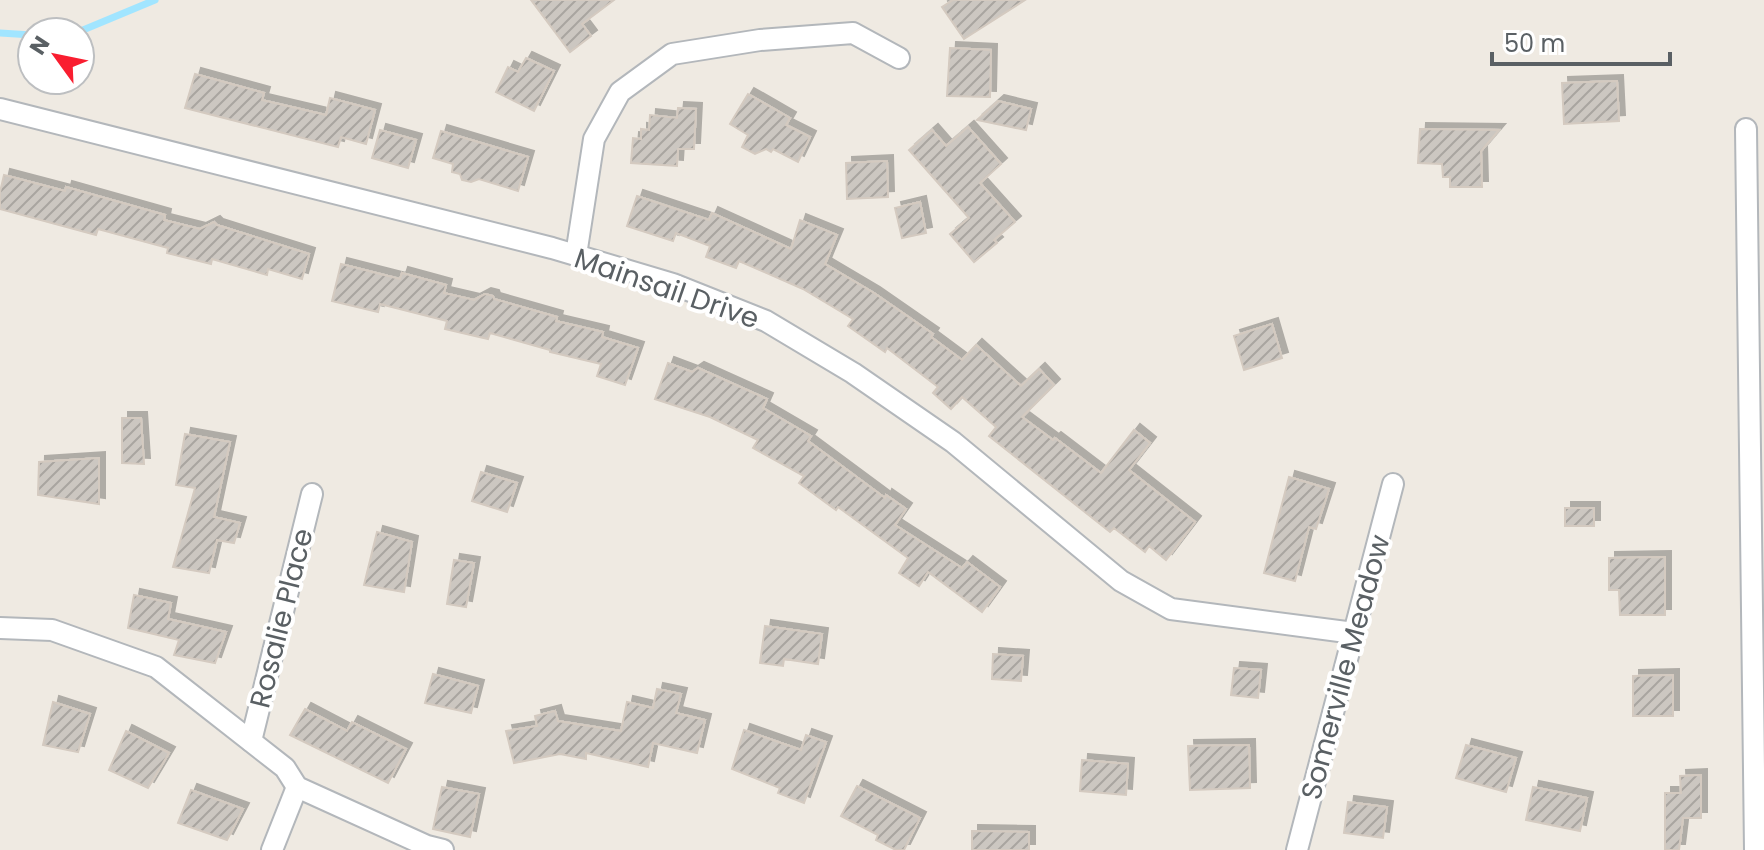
<svg xmlns="http://www.w3.org/2000/svg" width="1764" height="850" font-family="Poppins,sans-serif">
<defs>
<pattern id="building-hatch" width="6" height="6" patternUnits="userSpaceOnUse" patternTransform="scale(2)"><rect width="6" height="6" fill="#ccc7c1"/><path d="M-1 1l2-2M0 6l6-6M5 7l2-2" fill="none" stroke="#a9a5a0"/></pattern>
<filter id="shadow"><feDropShadow dx="6" dy="-6" stdDeviation="0" flood-color="#0004"/></filter>
</defs>
<rect width="100%" height="100%" fill="#efeae2"/>
<g fill="none" stroke-linecap="round" stroke-linejoin="round">
<g stroke="#a1e5ff" stroke-width="7">
<polyline points="62,32 83,30 155,0"/>
<polyline points="0,33 32,35"/>
</g>
</g>
<g fill="url(#building-hatch)" stroke="#d4cac0" stroke-width="2" filter="url(#shadow)">
<polygon points="531,0 614,0 582,24 591,36 570,52"/>
<polygon points="953,0 1025,0 964,39 942,7"/>
<polygon points="950,48 991,50 990,97 947,96"/>
<polygon points="526,58 554,71 534,111 496,92 508,67 518,72"/>
<polygon points="195,74 264,93 262,100 326,115 330,98 375,110 366,144 341,137 338,147 185,108"/>
<polygon points="1617,81 1619,121 1564,124 1562,83"/>
<polygon points="748,94 790,118 786,125 810,137 798,162 773,149 771,152 766,149 755,154 742,147 748,135 730,124"/>
<polygon points="998,101 1031,109 1026,130 977,120"/>
<polygon points="678,108 696,109 694,149 678,149 677,166 631,163 633,138 641,139 641,129 649,130 650,115 677,118"/>
<polygon points="968,127 1001,164 980,183 1015,222 994,240 997,243 974,262 950,234 969,218 909,150 932,130 946,146"/>
<polygon points="1420,129 1499,130 1481,151 1482,187 1450,187 1450,177 1443,177 1442,164 1418,163"/>
<polygon points="380,130 416,140 408,168 372,158"/>
<polygon points="441,131 528,157 518,191 479,179 471,182 462,180 460,174 452,172 453,164 433,158"/>
<polygon points="887,161 888,197 847,199 846,163"/>
<polygon points="4,175 65,191 66,187 165,215 164,220 200,229 214,222 217,225 309,254 302,279 268,269 267,275 212,259 211,264 167,253 168,248 98,229 96,235 0,209 0,192"/>
<polygon points="637,196 709,220 712,213 791,249 800,220 837,235 825,264 874,293 933,334 931,337 962,360 976,345 1021,386 1039,369 1054,385 1022,417 1053,440 1055,438 1101,473 1134,430 1150,443 1129,470 1195,522 1166,560 1149,546 1145,552 1114,528 1110,532 989,436 996,427 962,397 951,409 933,393 938,387 887,348 885,352 848,326 853,319 803,289 739,261 736,268 706,257 710,246 676,233 673,241 627,226"/>
<polygon points="920,202 926,233 902,238 895,208"/>
<polygon points="341,264 400,279 402,273 446,285 444,293 474,300 485,294 493,296 494,299 557,317 556,321 603,332 602,337 638,348 625,385 597,376 601,364 550,352 550,350 490,333 488,339 445,329 447,321 380,304 378,312 332,301"/>
<polygon points="1272,324 1282,358 1244,370 1234,336"/>
<polygon points="668,363 692,372 698,368 767,399 763,408 811,436 808,441 885,498 886,495 906,509 895,525 962,568 967,562 1000,587 982,612 928,572 919,586 899,573 908,558 838,507 836,510 799,483 804,476 753,448 758,440 710,417 655,399"/>
<polygon points="122,418 141,418 144,464 122,463"/>
<polygon points="185,434 230,442 214,517 240,523 234,543 217,540 209,573 173,567 195,488 176,485"/>
<polygon points="99,458 99,504 38,495 39,462"/>
<polygon points="481,472 517,483 507,512 472,501"/>
<polygon points="1289,477 1329,489 1316,529 1309,527 1295,581 1264,573"/>
<rect x="1565" y="508" width="29" height="18"/>
<polygon points="377,532 412,542 404,592 364,585"/>
<polygon points="1665,557 1665,615 1620,615 1619,590 1609,590 1609,558"/>
<polygon points="454,560 474,563 466,607 447,604"/>
<polygon points="134,595 171,603 168,619 226,632 215,663 174,655 179,640 128,628"/>
<polygon points="765,626 822,634 818,664 784,659 783,666 760,663"/>
<polygon points="993,654 1023,656 1021,681 992,679"/>
<polygon points="1234,668 1261,670 1258,698 1231,695"/>
<polygon points="433,674 478,686 471,713 425,703"/>
<polygon points="1673,675 1673,716 1633,716 1633,676"/>
<polygon points="657,689 681,694 676,713 705,720 697,753 653,743 648,767 586,753 586,759 560,754 514,763 506,731 537,726 535,716 555,711 558,721 621,731 627,702 653,708"/>
<polygon points="53,702 90,714 78,752 43,745"/>
<polygon points="305,709 347,731 352,722 406,749 388,783 290,735"/>
<polygon points="744,730 801,750 806,735 826,742 804,803 778,793 780,788 732,769"/>
<polygon points="126,731 169,753 148,788 109,770"/>
<polygon points="1249,745 1250,788 1190,790 1188,746"/>
<polygon points="1466,745 1516,758 1506,792 1456,778"/>
<polygon points="1082,760 1128,764 1126,795 1080,791"/>
<polygon points="1701,775 1701,818 1683,818 1679,850 1665,850 1665,793 1681,793 1680,776"/>
<polygon points="857,786 920,818 904,850 896,850 876,840 878,835 841,816"/>
<polygon points="442,787 479,794 470,837 433,829"/>
<polygon points="1533,787 1587,798 1580,831 1526,820"/>
<polygon points="191,790 243,809 227,840 178,823"/>
<polygon points="1348,802 1387,807 1383,838 1344,833"/>
<polygon points="972,831 1029,832 1029,850 972,850"/>
</g>
<g fill="none" stroke-linecap="round" stroke-linejoin="round">
<g stroke="#b3b7bb" stroke-width="24">
<g id="minor">
<polyline points="0,109 552,248 673,284 766,321 853,373 953,442 1121,581 1171,609 1354,633"/>
<polyline points="1746,129 1755,850"/>
<polyline points="576,255 594,139 620,92 672,54 760,40 853,33 899,58"/>
<polyline points="0,628 52,630 156,667 285,768 297,787 427,846 443,850"/>
<polyline points="251,741 312,494"/>
<polyline points="272,850 297,787"/>
<polyline points="1297,850 1393,484"/>
</g>
</g>
<use href="#minor" stroke="#fff" stroke-width="20"/>
</g>
<g text-anchor="middle" stroke-width="8" stroke-linejoin="round" paint-order="stroke">
<g font-size="28" fill="#5a6064" stroke="#fff">
<text transform="translate(667 288) rotate(19)" y="10">Mainsail Drive</text>
<text transform="translate(281 618) rotate(-76)" y="10">Rosalie Place</text>
<text transform="translate(1345 667) rotate(-75)" y="10">Somerville Meadow</text>
</g>
</g>
<g transform="translate(56 56) rotate(303)"><circle r="38" fill="#ffffff" stroke="#bdbfc1" stroke-width="2"/>
<path d="M0-6L14 30L0 20L-14 30Z" fill="#f91e30"/>
<text y="-12" font-size="22" font-weight="bold" text-anchor="middle" fill="#5a6064">N</text>
</g>
<path d="M1492 52v12h178v-12" fill="none" stroke="#5a6064" stroke-width="4"/>
<text x="1504" y="52" font-size="24" fill="#5a6064" stroke="#ffffff" stroke-width="6" paint-order="stroke">50 m</text>
</svg>
